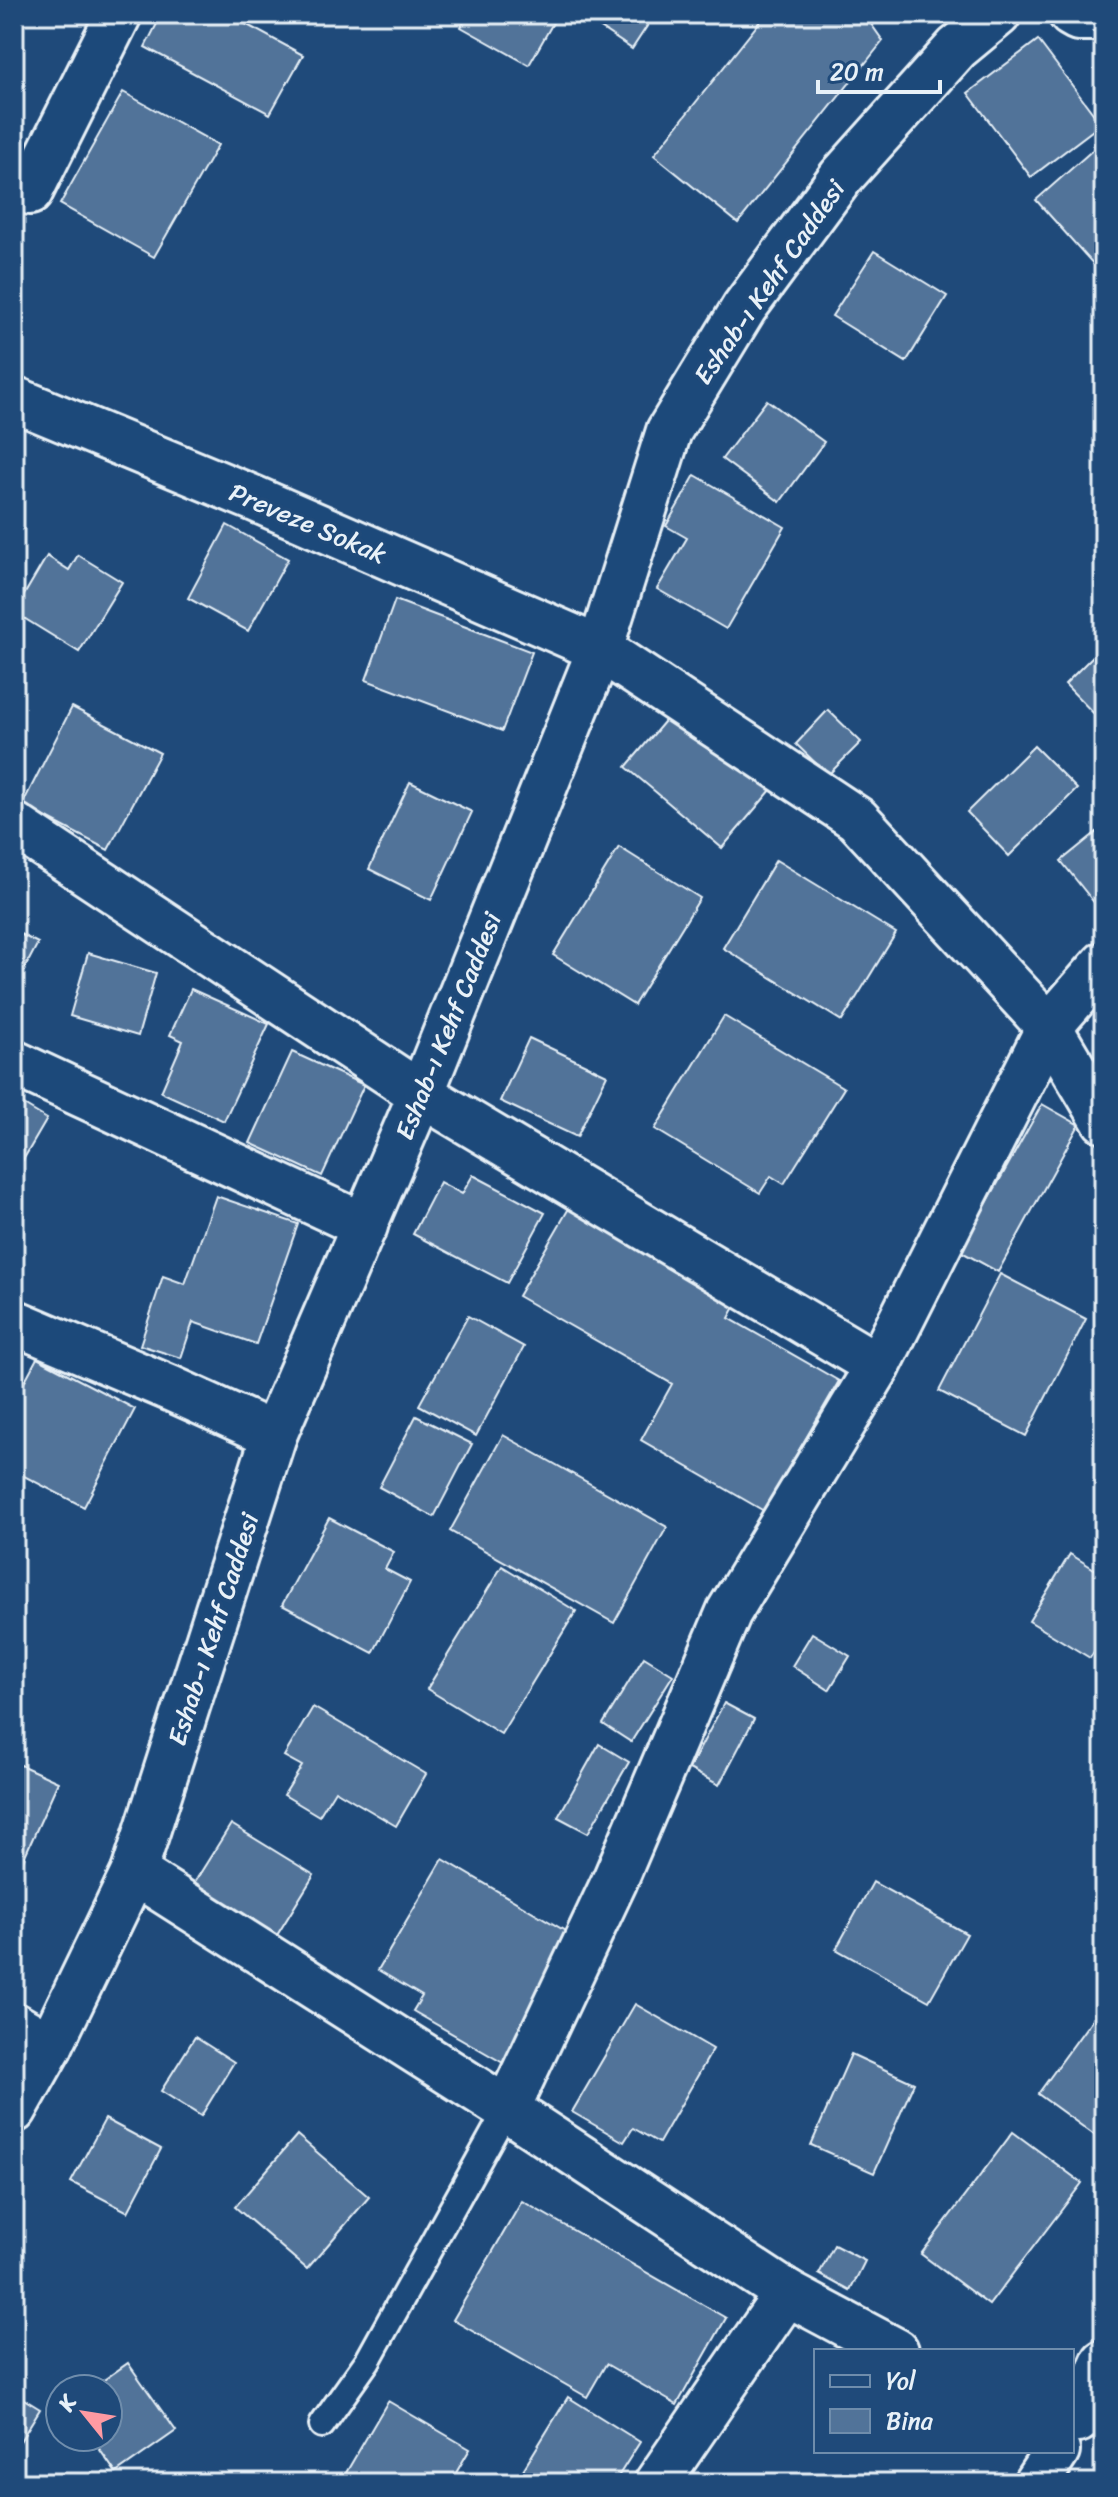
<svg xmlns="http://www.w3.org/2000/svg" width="1118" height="2497" font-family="Sriracha,sans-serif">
<rect width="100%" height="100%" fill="#1f4a7a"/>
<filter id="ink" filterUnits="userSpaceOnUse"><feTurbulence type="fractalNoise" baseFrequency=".0125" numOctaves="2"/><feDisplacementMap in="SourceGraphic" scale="16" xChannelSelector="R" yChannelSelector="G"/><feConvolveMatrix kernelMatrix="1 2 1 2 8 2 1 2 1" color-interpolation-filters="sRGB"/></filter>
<g filter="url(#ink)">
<g fill="#517399" stroke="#e8f1f8" stroke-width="2">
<polygon points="162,14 227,14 303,55 270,114 145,47"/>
<polygon points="469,14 558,14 529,65 461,27"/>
<polygon points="580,14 655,14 632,49"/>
<polygon points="766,14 864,14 883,41 738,223 654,155"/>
<polygon points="1038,40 1101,124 1031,177 968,93"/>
<polygon points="123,92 218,145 154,257 60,204"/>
<polygon points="1104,140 1104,276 1036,200"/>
<polygon points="874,251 947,296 906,362 832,316"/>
<polygon points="767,400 824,442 780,502 722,459"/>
<polygon points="695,475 785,527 726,629 657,589 687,538 666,526"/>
<polygon points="227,525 288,559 248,631 188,598"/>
<polygon points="78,555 122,582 79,652 14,612 47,556 69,570"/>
<polygon points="395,600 532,652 502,731 366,680"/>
<polygon points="1102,647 1104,649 1104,724 1065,684"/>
<polygon points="72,707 160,753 108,850 22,805"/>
<polygon points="675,709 771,790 722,848 626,767"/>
<polygon points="828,710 861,742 828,775 796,744"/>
<polygon points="1034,746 1077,789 1009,856 967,812"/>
<polygon points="410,782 472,812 431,900 369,869"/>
<polygon points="1104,826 1104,915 1061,861"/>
<polygon points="619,847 700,898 634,1005 553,955"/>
<polygon points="776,860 896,933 842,1021 723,948"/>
<polygon points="14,931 38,943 14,989"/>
<polygon points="88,953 156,973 138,1036 70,1016"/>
<polygon points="191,989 269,1024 224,1121 161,1092 183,1041 170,1035"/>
<polygon points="724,1016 844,1088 784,1184 771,1176 760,1193 655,1129"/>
<polygon points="529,1038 607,1075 577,1137 500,1101"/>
<polygon points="292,1052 364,1085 322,1176 250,1143"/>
<polygon points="14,1099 47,1119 23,1160 14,1154"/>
<polygon points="1042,1104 1079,1125 998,1272 960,1251"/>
<polygon points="473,1175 545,1213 507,1283 413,1234 440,1182 462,1194"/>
<polygon points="216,1196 298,1224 256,1344 193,1322 181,1358 140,1345 163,1276 185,1284"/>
<polygon points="572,1203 740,1298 729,1318 839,1381 764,1511 641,1440 672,1384 518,1296"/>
<polygon points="1000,1274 1086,1319 1026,1436 939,1391"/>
<polygon points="468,1316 524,1347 476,1436 419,1405"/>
<polygon points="37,1358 135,1409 84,1507 14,1471 14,1401"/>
<polygon points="416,1416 472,1444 434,1517 379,1487"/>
<polygon points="503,1435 667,1527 614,1623 450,1531"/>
<polygon points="329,1518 394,1552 385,1569 410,1582 373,1653 282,1605"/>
<polygon points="1070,1554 1104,1575 1104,1636 1090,1658 1029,1621"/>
<polygon points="502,1566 576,1611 501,1734 427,1689"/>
<polygon points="812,1633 850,1656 829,1690 792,1666"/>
<polygon points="644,1657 673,1675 631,1742 603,1724"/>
<polygon points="724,1703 754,1719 719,1785 689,1769"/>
<polygon points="313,1707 426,1774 396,1826 335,1790 319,1816 284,1795 302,1766 284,1756"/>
<polygon points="599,1744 629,1762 588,1833 558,1817"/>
<polygon points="14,1762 58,1782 14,1880"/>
<polygon points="231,1824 314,1875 274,1940 191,1888"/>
<polygon points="443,1859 584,1942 510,2067 413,2011 422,1996 378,1970"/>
<polygon points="873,1882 967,1934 929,2001 836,1949"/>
<polygon points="1104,2003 1104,2142 1038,2094"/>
<polygon points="635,2004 713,2049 659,2143 633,2128 624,2142 572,2112"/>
<polygon points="195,2037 234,2062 201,2116 161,2091"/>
<polygon points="851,2054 914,2083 874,2173 811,2145"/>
<polygon points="105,2119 161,2149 128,2212 71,2182"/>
<polygon points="1013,2132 1082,2183 989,2305 921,2254"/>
<polygon points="297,2135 369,2197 307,2269 235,2207"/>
<polygon points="522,2201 726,2318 677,2405 606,2364 587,2397 453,2320"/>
<polygon points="834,2245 865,2261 850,2291 819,2274"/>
<polygon points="128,2363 176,2431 116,2473 91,2437 108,2437 108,2389 91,2389"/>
<polygon points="14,2393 40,2409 14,2451"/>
<polygon points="568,2397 640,2442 614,2483 515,2483"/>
<polygon points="388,2401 470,2449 450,2483 340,2483"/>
</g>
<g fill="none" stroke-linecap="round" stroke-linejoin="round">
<g stroke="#e8f1f8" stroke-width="30">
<polyline id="service" points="322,2425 368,2360 507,2109"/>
</g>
<g stroke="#e8f1f8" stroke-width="50">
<g id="minor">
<polyline points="30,192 119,14"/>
<polyline points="14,399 253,498 600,649 857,819 1049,1027 1104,1120"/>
<polyline points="14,825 421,1094 878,1366"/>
<polyline points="14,1063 365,1226"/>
<polyline points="14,1322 172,1389 274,1435"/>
<polyline points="134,1872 507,2109 787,2293 896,2351"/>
<polyline points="14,2025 50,2046"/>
<polyline points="507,2109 615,1880 729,1612 878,1366 1049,1027 1104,964"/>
<polyline points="1072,2419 1078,2420 1104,2362"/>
<polyline points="657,2483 787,2293"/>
<polyline points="1036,2483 1057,2451"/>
</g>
</g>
<g stroke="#e8f1f8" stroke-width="50">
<g id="tertiary">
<polyline points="1071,14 1078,18 1104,18"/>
<polyline points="14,2110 50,2046 134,1872 274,1435 421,1094 600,649 669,431 744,308 841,177 957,48 998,14"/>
</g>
</g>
<use href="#service" stroke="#1f4a7a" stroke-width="24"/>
<use href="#minor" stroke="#1f4a7a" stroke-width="44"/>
<use href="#tertiary" stroke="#1f4a7a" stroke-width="44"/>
</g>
</g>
<g text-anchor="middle" stroke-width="7" stroke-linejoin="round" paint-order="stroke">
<g font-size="26" fill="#e8f1f8" stroke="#1f4a7a">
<text transform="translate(769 282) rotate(-55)" y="9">Eshab-ı Kehf Caddesi</text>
<text transform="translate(308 523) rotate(23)" y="9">Preveze Sokak</text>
<text transform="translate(448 1026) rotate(-68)" y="9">Eshab-ı Kehf Caddesi</text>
<text transform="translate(213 1629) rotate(-72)" y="9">Eshab-ı Kehf Caddesi</text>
</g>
</g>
<rect width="1118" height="2497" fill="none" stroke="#1f4a7a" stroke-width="48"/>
<rect x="24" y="24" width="1070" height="2449" fill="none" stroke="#e8f1f8" stroke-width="3" filter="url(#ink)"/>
<rect x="814" y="2349" width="260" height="104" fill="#1f4a7a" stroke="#6f8dac" stroke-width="2"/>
<rect x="830" y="2375" width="40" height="12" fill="#1f4a7a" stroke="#6f8dac" stroke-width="2"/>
<text x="886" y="2389" font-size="24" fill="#e8f1f8">Yol</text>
<rect x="830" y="2409" width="40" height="24" fill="#517399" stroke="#6f8dac" stroke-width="2"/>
<text x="886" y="2429" font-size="24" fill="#e8f1f8">Bina</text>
<g transform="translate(84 2413) rotate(300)"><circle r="38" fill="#1f4a7a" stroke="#6f8dac" stroke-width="2"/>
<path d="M0-6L14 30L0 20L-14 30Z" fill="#ff9aa2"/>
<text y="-12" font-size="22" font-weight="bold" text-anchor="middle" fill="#e8f1f8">K</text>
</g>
<path d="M818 80v12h122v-12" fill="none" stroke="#e8f1f8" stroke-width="4"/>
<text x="830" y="80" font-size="24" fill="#e8f1f8" stroke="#1f4a7a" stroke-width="6" paint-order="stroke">20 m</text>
</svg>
